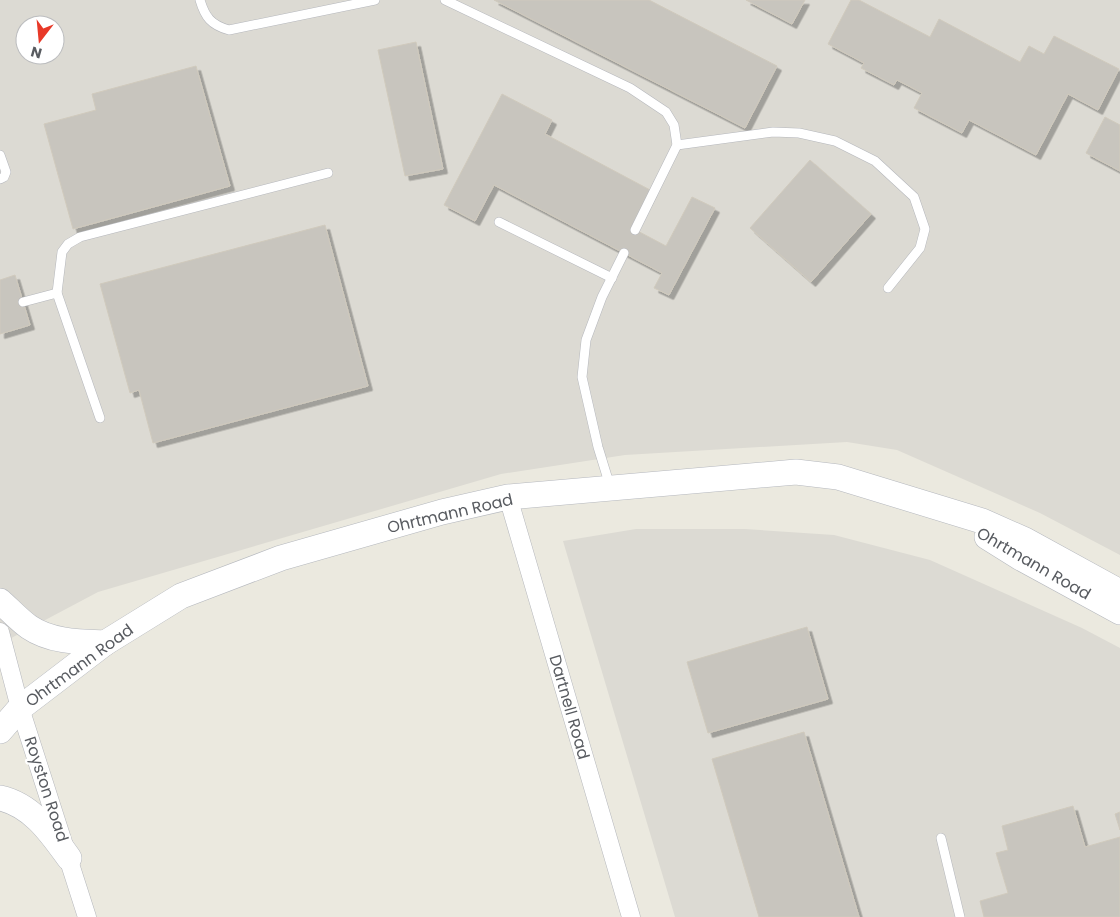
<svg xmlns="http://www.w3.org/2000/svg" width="1120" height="917" font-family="Poppins,sans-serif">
<defs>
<filter id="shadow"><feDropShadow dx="4.5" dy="4.5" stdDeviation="0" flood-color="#0004"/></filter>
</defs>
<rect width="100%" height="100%" fill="#ebe9df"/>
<g fill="#dcdad3" fill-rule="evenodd">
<path d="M0,0h1120v555l-80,-42 -143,-63 -50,-8 -222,13 -124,19 -403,118 -98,52zM25,25h30v30h-30z"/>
<polygon points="636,529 745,529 834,535 930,560 1082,628 1120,648 1120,917 675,917 563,541"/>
</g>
<g fill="#c8c5be" stroke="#d0cabd" filter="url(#shadow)">
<polygon points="494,0 649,0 777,66 745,128"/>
<polygon points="746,0 805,0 792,24"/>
<polygon points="851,0 859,0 930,37 939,19 1020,62 1029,46 1044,54 1054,36 1119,69 1098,110 1068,94 1036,155 969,120 962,133 914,108 922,93 897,80 894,85 861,68 864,63 828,44"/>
<polygon points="416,42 443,169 405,176 378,50"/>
<polygon points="196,66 230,186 73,229 44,124 96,110 92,94"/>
<polygon points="502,94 552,120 545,134 652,191 632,228 666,246 692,197 715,208 669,295 654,288 662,273 494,185 475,221 444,205"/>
<polygon points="1105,117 1120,125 1120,171 1086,153"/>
<polygon points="810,160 871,214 811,282 750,228"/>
<polygon points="325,225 368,386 153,443 139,390 130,393 100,284"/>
<polygon points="15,275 30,325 0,334 0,280"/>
<polygon points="807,627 828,699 708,733 687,662"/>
<polygon points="804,732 859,917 759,917 712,759"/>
<polygon points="1073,806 1085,847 1120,837 1120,917 984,917 980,901 1008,893 996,853 1008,850 1002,826"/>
<polygon points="1120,812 1120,830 1115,814"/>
</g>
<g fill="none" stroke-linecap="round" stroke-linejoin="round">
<g stroke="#b5b7bc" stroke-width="10">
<g id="lane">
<path d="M200,0c5,17 11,25 29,30l146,-30"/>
<polyline points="445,0 630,88 666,112 674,125 677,145 635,230"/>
<polyline points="677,145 773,132 799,133 835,141 875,161 914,197 925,229 920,248 888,288"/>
<polyline points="0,155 6,172 4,177 0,179"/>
<polyline points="499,222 612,278"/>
<polyline points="57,293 62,252 68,244 80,237 328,173"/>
<polyline points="23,302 57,293 100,418"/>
<polyline points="610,486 598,447 582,377 586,340 602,297 624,253"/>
<polyline points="941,838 960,917"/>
</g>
</g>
<g stroke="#b5b7bc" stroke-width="19">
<g id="street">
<polyline points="508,497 631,917"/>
<polyline points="0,632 20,708 87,917"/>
</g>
</g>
<g stroke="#b5b8be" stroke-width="26">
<g id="secondary">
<polyline points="987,537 1019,557 1120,612"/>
<path d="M0,601c9,8 19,19 29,26 22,15 51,15 76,16"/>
<polyline points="0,731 20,708 105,643 181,596 281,558 442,512 508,497 796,472 838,477 982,521 1025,540 1120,592"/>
<path d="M0,798c32,7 51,35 69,60"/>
</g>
</g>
<use href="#lane" stroke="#fff" stroke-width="9"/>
<use href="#street" stroke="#fff" stroke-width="18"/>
<use href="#secondary" stroke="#fff" stroke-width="25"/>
</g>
<g text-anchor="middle" stroke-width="4.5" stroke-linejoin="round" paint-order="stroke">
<g font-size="16" fill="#585b60" stroke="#fff">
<text transform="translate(450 513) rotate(-13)" y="6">Ohrtmann Road</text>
<text transform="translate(1034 563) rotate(30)" y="6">Ohrtmann Road</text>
<text transform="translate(79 665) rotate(-36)" y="6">Ohrtmann Road</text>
<text transform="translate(570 707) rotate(74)" y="6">Dartnell Road</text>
<text transform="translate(47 789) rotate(72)" y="6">Royston Road</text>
</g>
</g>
<g transform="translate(40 40) rotate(196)"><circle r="24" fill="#ffffff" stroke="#bcbdbf"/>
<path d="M0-4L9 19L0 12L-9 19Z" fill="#e83928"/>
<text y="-8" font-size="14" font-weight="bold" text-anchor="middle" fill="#585b60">N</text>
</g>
</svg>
